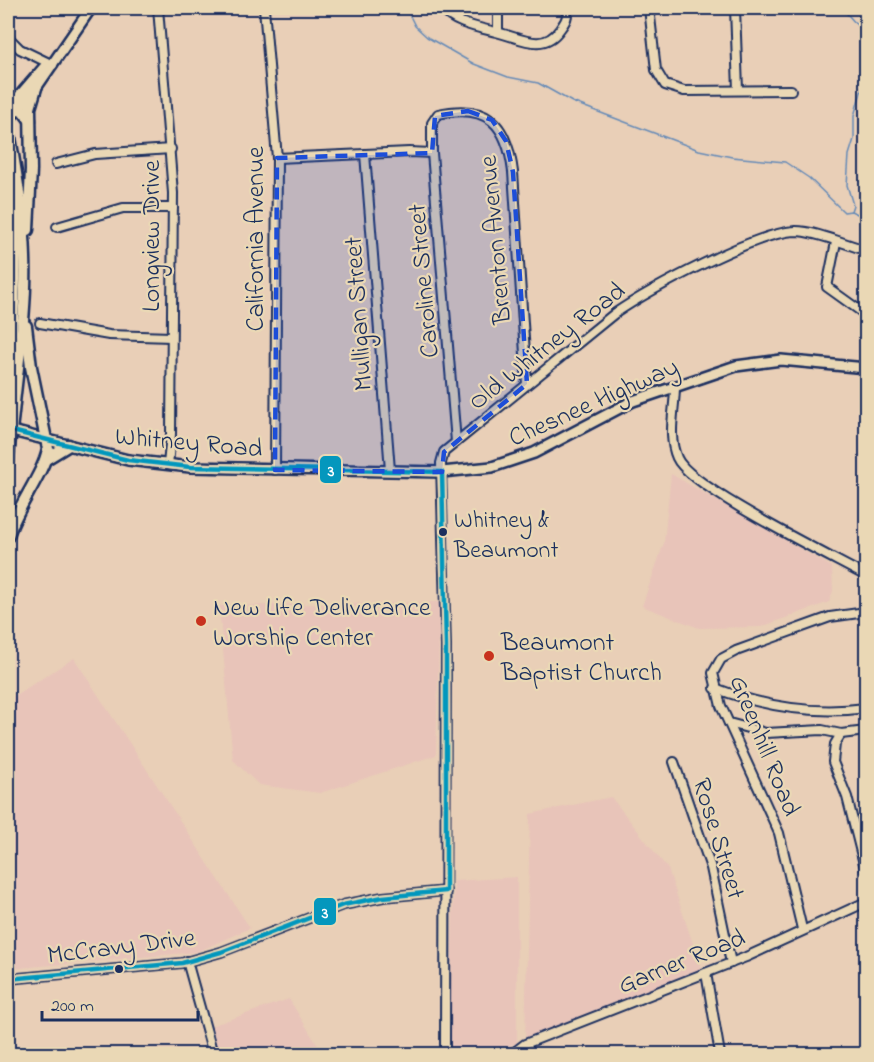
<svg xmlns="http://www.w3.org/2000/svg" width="874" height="1062" font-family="'Indie Flower',sans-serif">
<rect width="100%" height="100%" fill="#e9cfb7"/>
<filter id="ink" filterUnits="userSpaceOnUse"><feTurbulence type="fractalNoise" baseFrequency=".0167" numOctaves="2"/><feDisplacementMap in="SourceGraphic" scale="12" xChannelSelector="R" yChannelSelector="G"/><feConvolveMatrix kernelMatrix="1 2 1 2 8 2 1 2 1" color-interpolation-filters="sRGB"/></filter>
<g filter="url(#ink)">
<g fill="#e8c4b9">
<polygon points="671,474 832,567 833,591 829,602 761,627 699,628 642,606 664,543"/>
<polygon points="440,602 436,755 320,793 259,785 233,760 219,606"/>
<polygon points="74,658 250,928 197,952 8,969 8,700"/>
<polygon points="611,797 668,869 702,971 525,1042 530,814"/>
<polygon points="517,877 517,1043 489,1054 449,1054 454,881"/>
<polygon points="289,999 323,1054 219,1054 211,1026"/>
</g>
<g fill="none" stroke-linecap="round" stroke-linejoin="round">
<g stroke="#658ab7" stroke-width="1.5">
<polyline points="406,8 415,26 427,37 474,64 508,77 538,83 572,102 699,150 732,157 785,162 809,178 844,212 851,211 866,218"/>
<polyline points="842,8 863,32 866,50"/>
<polyline points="851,211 853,205 847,185 849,155 854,139 854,116 866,75"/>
</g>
<g stroke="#1b2f5e" stroke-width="12">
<g id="minor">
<polyline points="158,8 173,193 171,434 168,465"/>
<polyline points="264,8 277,158 275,470"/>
<path d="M442,8c9,15 38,20 54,24 23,5 47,22 64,-3 6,-8 8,-12 7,-21"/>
<polyline points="649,8 656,70 665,85 684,91 791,90"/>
<polyline points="735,8 738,90"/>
<polyline points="498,32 498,8"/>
<polyline points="8,37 20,49 53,65"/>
<polyline points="365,154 390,470"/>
<polyline points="277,158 409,152 432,153"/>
<polyline points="56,164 95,154 171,149"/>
<polyline points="57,227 123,208 173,208"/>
<polyline points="836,242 827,287 866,315"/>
<polyline points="40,323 109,335 171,337"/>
<path d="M675,386c0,24 -8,50 2,72 12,29 155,99 189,118"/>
<path d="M456,442l-24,-289v-30l6,-9c50,-11 69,10 75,58l14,212"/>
<path d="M715,688c49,19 99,27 151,20"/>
<polyline points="729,723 766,733 822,730 841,734 866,731"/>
<polyline points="841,734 835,744 833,762 847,797 866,872"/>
<polyline points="674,762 711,868 731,963"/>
<polyline points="802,929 779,833 721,706 713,673 721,659 736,651 830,617 866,612"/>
<polyline points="187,961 213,1054"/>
<polyline points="706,973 720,1054"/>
<polyline points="8,979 182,963 221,952 343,905 383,897 446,891"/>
<path d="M445,1054l1,-408 -5,-183 3,-11 170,-138c35,-24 142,-82 182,-83 19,0 51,14 70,19"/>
<polyline points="512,1054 525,1044 746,957 866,902"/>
</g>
</g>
<g stroke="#1b2f5e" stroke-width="14">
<g id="major">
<polyline points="8,109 46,65"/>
<polyline points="8,120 36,88 91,8"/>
<polyline points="8,430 128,460 190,467 442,472 492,467 534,453 633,401 736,366 781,360 866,368"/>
</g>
</g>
<g stroke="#1b2f5e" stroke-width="15">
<g id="highway">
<polyline points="10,106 20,107 30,120"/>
<path d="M8,125c7,44 16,87 17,132 2,52 -7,104 -12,156"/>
<path d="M8,168c13,78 6,141 0,218"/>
<polyline points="28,230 31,170 30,108 36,88"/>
<polyline points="46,459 69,445"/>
<polyline points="8,463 9,447"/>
<path d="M8,536c8,-28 36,-63 40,-87l-17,-82 -5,-41"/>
</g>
</g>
<use href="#minor" stroke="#ead8b5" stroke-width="8"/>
<use href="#major" stroke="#ead8b5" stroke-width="9"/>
<use href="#highway" stroke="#ead8b5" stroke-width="10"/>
<g stroke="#1b2f5e" stroke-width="15" stroke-linecap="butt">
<polyline id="highway-bridge" points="9,447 13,413"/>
</g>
<use href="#highway-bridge" stroke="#ead8b5" stroke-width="10"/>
<g stroke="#ead8b5" stroke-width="9">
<polyline id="bus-1" points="8,430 128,460 190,467 442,472 446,646 446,891 383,897 343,905 221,952 182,963 8,979"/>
</g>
<use href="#bus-1" stroke="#0497bd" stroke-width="4.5"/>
</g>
</g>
<path fill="#1d4ed8" fill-opacity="0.2" stroke="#1d4ed8" stroke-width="4.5" stroke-dasharray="12 8" stroke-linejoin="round" d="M468,111l24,9 14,21 7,31 14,212 -83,68 -2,20 -167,-2 2,-312 155,-5 3,-37z"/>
<g fill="#1b2f5e" stroke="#ead8b5" stroke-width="2">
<circle cx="443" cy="532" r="5"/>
<circle cx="119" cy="969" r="5"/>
</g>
<g fill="#c8321e" stroke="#ead8b5" stroke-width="2">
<circle cx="201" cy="621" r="6"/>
<circle cx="489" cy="656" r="6"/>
</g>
<g text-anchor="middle" stroke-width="4.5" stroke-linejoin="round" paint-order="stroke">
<g font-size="24" fill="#1b2f5e" stroke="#ead8b5" text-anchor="start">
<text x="454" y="527">Whitney &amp;<tspan x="454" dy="30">Beaumont</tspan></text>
</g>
<g font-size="26" fill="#1b2f5e" stroke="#ead8b5">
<text transform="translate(150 236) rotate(-90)" y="9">Longview Drive</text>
<text transform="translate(254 239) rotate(-90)" y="9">California Avenue</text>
<text transform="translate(494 240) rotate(-95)" y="9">Brenton Avenue</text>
<text transform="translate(422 281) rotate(-95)" y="9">Caroline Street</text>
<text transform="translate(357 314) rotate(-94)" y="9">Mulligan Street</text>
<text transform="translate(546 345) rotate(-38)" y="9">Old Whitney Road</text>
<text transform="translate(593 401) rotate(-24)" y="9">Chesnee Highway</text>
<text transform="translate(189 441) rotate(5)" y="9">Whitney Road</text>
<text transform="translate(766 745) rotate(68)" y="9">Greenhill Road</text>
<text transform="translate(720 838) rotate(73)" y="9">Rose Street</text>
<text transform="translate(121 945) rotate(-7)" y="9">McCravy Drive</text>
<text transform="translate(681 960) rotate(-22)" y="9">Garner Road</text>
</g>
<g font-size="26" fill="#1b2f5e" stroke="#ead8b5" text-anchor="start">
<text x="213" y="615">New Life Deliverance<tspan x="213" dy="30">Worship Center</tspan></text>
<text x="501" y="650">Beaumont<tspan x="501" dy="30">Baptist Church</tspan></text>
</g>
</g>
<g stroke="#ead8b5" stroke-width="2">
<rect x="319" y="455" width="23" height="29" rx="6" fill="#0497bd"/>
<rect x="313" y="897" width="24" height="29" rx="6" fill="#0497bd"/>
</g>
<g font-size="16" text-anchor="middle" font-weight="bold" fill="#fff">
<text x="331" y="476">3</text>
<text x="325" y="918">3</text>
</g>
<rect width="874" height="1062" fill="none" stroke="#ead8b5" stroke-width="30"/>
<rect x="15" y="15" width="844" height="1032" fill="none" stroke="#1b2f5e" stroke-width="2" filter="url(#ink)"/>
<path d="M42 1011v9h156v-9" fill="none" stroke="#1b2f5e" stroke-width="3"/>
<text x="51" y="1011" font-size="18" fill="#1b2f5e" stroke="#ead8b5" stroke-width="4.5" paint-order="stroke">200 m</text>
</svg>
